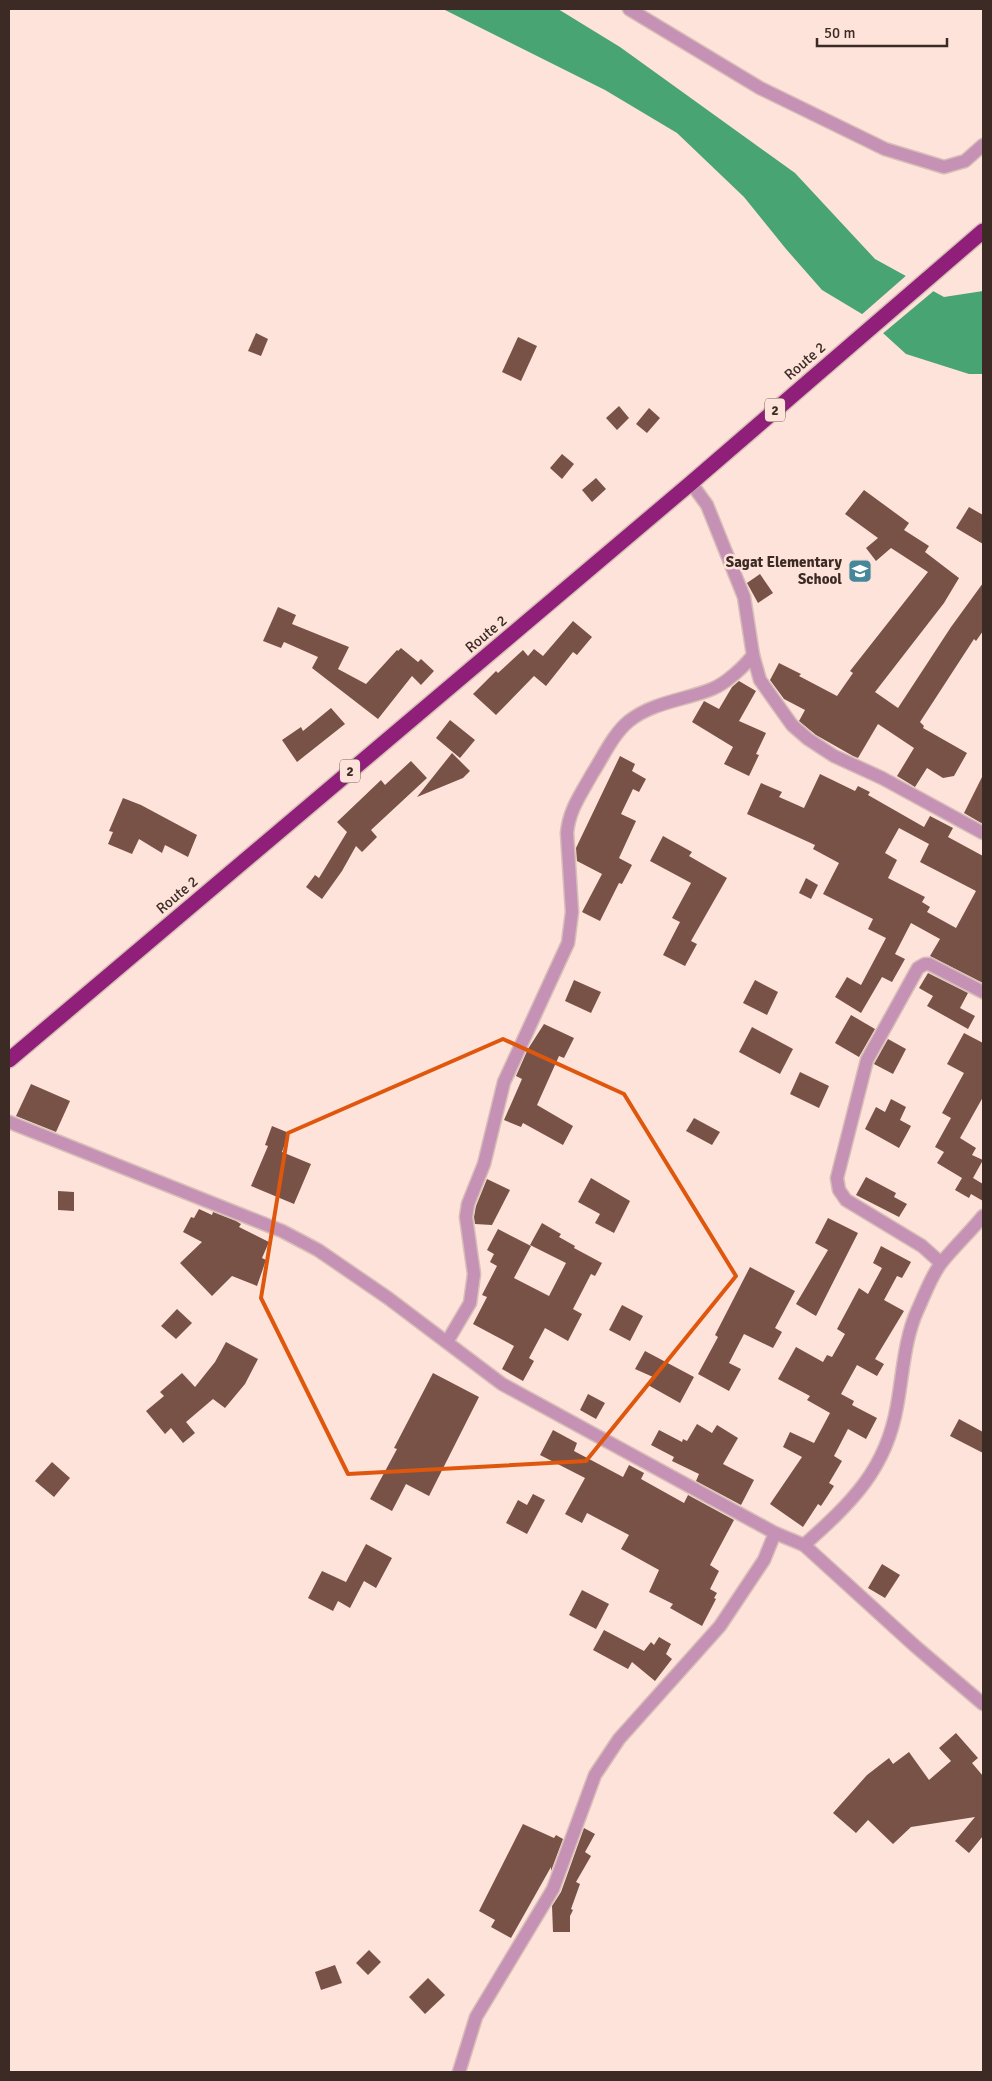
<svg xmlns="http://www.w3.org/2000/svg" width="992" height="2081" font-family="Signika,sans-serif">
<rect width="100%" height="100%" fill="#fee3da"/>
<polygon fill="#49a473" points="443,9 558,9 620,47 795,173 875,259 944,297 983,291 983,374 969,374 906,354 862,314 822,290 786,249 744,197 677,133 605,90"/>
<polygon fill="#fee3da" points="908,274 936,289 881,335 860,316"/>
<g fill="#785247" fill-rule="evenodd">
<polygon points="256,333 268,339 261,356 248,351"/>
<polygon points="518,337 537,346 521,381 502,372"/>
<polygon points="619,406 629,418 617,430 606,418"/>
<polygon points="649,408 660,418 647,433 636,424"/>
<polygon points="562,454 574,464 562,479 550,468"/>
<polygon points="596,478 606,489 592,502 582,490"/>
<polygon points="864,490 909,523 904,530 929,546 925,552 959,578 944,603 875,692 898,708 951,627 983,583 983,631 976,641 974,639 920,722 924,726 923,728 967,753 954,776 943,778 927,768 915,787 897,776 914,748 878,724 858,758 853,756 816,735 799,721 805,710 784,699 770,680 779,663 801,674 799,676 837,696 853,673 850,671 928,572 891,548 876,561 866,548 878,538 845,514"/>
<polygon points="969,507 983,515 983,544 956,528"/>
<polygon points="760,574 773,593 758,603 747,583"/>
<polygon points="278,607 296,615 292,624 349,647 338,669 366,684 397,650 398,651 401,648 418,662 421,659 434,671 421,685 412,676 378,719 312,668 318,657 284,642 281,648 263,641"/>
<polygon points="573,621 592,637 577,655 573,652 546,686 534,676 496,715 473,694 496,671 498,673 523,650 528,656 534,649 543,656"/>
<polygon points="739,681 756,691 739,721 766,733 756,754 759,755 749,776 724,764 733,747 692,722 704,701 719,709 732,687"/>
<polygon points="331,708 345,724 297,762 282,740 301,727 303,731"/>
<polygon points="450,720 475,740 460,758 436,738"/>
<polygon points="452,753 470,771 463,778 417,797"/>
<polygon points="620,756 635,764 632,771 646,779 639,792 633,789 621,814 636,821 619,858 632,865 622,884 619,883 600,921 582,912 602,874 577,861 576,848"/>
<polygon points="411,761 427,778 371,830 377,837 362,852 356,846 342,871 322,899 306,887 315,875 319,878 347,832 337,822 381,780 385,785"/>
<path d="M820,774l35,17 3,-5 12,6 -2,3 56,32 6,-11 23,12 -5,9 35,19v127l-53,-27 10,-17 -29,-16 -16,31 10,5 -13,23 -10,-5 -21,36 -26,-16 12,-20 14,8 25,-47 -18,-9 5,-10 -50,-25 16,-31 -26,-14 2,-4 -68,-31 14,-31 21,9 -3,5 25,11zM899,828l30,16 -9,18 56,29 -20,37 -29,-16 3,-5 -8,-5 3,-5 -37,-19 9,-18 -12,-7z"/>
<polygon points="983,775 983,824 964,813"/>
<polygon points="123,798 141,805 197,835 188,857 165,845 162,853 139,839 132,854 108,844 113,832 109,831"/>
<polygon points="663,836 692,852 689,856 727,878 691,941 697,944 685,966 663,955 680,922 672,918 691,883 650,861"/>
<polygon points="806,878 818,885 811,899 799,893"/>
<polygon points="928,973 968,993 960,1008 975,1016 968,1029 927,1006 933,996 919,988"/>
<polygon points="574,980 601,992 591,1013 565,1001"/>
<polygon points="755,980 778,992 767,1015 743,1003"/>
<polygon points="851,1015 875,1029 859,1057 835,1043"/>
<polygon points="544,1024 574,1038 564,1058 559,1056 537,1105 573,1126 563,1145 523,1123 521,1127 504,1120 522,1079 516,1076 528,1049"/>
<polygon points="752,1027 793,1049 780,1074 739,1052"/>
<polygon points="964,1033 983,1043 983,1097 960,1138 976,1148 972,1155 983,1160 973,1178 983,1184 983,1201 971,1194 969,1198 955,1190 962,1178 937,1163 944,1152 935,1147 951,1118 942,1113 964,1073 947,1064"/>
<polygon points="888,1039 906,1049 893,1074 874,1064"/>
<polygon points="800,1072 829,1086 819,1108 790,1094"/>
<polygon points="31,1084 70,1101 56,1132 16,1116"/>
<polygon points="891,1099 906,1107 900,1120 911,1126 899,1148 865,1129 876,1107 885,1112"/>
<polygon points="694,1118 720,1132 712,1145 686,1131"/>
<polygon points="272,1126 289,1133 282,1152 311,1164 294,1204 251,1186 268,1146 265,1145"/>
<polygon points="866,1177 896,1193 894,1197 907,1204 899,1217 856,1195"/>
<polygon points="591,1178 630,1201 614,1233 595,1223 600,1214 578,1202"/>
<polygon points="487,1179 510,1190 492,1225 475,1224 474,1217 476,1206"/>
<polygon points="58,1191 74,1192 74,1211 58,1210"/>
<polygon points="199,1209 212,1215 213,1212 236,1221 241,1224 239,1227 269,1242 262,1258 266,1260 257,1286 232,1276 212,1296 180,1263 202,1242 183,1232 191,1217 194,1218"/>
<polygon points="828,1218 858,1233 816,1316 796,1304 828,1250 815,1243"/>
<polygon points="542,1223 561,1234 559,1237 575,1246 574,1248 602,1263 595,1276 591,1274 573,1309 582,1314 568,1341 545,1328 529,1358 534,1361 523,1381 502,1369 514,1346 473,1324 487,1297 482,1295 497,1266 490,1262 494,1254 487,1250 498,1229 531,1246 514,1278 549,1296 566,1263 530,1245"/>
<polygon points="881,1246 911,1262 902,1278 897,1276 884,1300 904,1311 875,1359 884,1364 877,1376 857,1365 841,1394 854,1401 852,1405 877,1418 866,1439 848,1429 834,1456 842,1461 829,1483 834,1486 821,1506 818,1504 803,1527 770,1504 802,1457 783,1447 790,1432 814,1443 830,1413 807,1400 810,1396 778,1379 796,1347 823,1362 827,1355 832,1357 845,1334 837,1329 859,1288 868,1294 882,1268 873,1263"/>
<polygon points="750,1267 795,1291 775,1328 782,1332 773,1348 744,1334 729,1363 741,1369 729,1391 698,1374 718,1337 715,1335"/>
<polygon points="622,1305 643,1316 630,1341 609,1330"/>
<polygon points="177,1309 192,1323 176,1339 161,1326"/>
<polygon points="226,1342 258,1359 245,1384 225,1408 213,1399 186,1422 195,1433 183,1443 171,1428 165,1434 146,1411 164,1396 160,1392 182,1373 195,1387 215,1362"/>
<polygon points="645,1351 694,1377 680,1403 648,1385 653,1377 635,1369"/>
<polygon points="433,1373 479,1397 429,1496 406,1484 392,1511 370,1499 397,1449 394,1448"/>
<polygon points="588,1394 605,1403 596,1419 580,1410"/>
<polygon points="959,1419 983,1432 983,1453 950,1436"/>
<polygon points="697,1424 712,1433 717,1425 738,1438 723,1464 754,1480 741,1505 696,1481 699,1474 672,1461 674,1457 651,1445 659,1430 682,1442 683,1439 687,1441"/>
<polygon points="553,1430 577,1443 574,1451 623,1477 629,1465 644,1473 641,1479 684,1503 688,1495 734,1520 710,1565 719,1571 710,1589 717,1593 714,1598 716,1599 702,1626 670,1608 673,1604 649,1592 659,1570 621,1549 629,1535 587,1513 582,1523 565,1514 585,1478 540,1455"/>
<polygon points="52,1462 70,1478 54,1497 35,1481"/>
<polygon points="533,1494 545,1500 527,1534 506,1523 518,1500 527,1505"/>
<polygon points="366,1544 392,1558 376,1588 364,1581 350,1608 338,1601 333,1611 308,1598 322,1571 346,1582"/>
<polygon points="882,1564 900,1575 885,1598 868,1588"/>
<polygon points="582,1590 609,1604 596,1629 569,1615"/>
<polygon points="604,1630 644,1651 651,1642 654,1645 659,1637 671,1644 666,1654 672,1659 655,1681 632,1662 628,1669 593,1650"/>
<polygon points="956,1733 978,1758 972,1763 983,1776 983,1836 969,1853 955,1841 975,1817 911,1827 893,1844 868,1820 856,1833 833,1813 867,1775 889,1758 893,1764 909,1752 929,1780 951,1761 939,1748"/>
<polygon points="523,1824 554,1838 556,1835 563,1839 551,1871 551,1867 511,1938 491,1927 495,1920 479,1911"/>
<polygon points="584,1828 595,1834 585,1852 591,1856 576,1882 580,1884 571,1909 573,1910 570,1916 570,1932 553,1932 552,1906 561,1892"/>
<polygon points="369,1950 381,1962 368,1975 356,1963"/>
<polygon points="335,1965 342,1983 321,1990 315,1972"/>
<polygon points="428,1978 445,1995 425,2014 409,1997"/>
</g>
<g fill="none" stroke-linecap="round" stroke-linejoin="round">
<g stroke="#d7beb6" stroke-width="15">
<g id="street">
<polyline points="629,9 760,88 885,149 944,167 965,161 983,145"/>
<polyline points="753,655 760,680 792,725 808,739 834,756 882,778 983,833"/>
<polyline points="9,1122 282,1231 318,1250 388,1298 502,1384 775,1533 804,1545 915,1646 983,1704"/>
<polyline points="941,1263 922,1246 846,1200 839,1190 837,1178 867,1060 918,968 925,964 929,964 983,992"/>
<path d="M447,1342l23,-39 4,-29 -8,-57 2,-13 16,-40 20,-82 64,-139 4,-31 -5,-79c2,-23 14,-39 25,-59 11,-17 21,-40 37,-53 24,-19 56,-21 83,-32 13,-5 32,-22 41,-34l-9,-58 -37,-92 -16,-22"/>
<path d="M804,1545c47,-42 82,-75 93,-139 6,-32 7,-67 21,-97 7,-15 14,-35 24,-47 13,-16 28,-30 41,-46"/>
<polyline points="459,2072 476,2017 553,1889 595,1775 619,1739 720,1626 764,1560 775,1533"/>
</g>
</g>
<g stroke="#d7beb6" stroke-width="18">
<polyline id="highway" points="9,1060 691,483 983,231"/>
</g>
<use href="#street" stroke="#c592b6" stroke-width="12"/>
<use href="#highway" stroke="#8f1f78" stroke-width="15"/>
</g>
<path fill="none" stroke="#df570d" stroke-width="4" stroke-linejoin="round" d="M503,1039l121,55 112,182 -150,185 -238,13 -87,-176 27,-165z"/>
<defs>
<g id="school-square" transform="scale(1.25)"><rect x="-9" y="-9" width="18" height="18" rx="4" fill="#468799" stroke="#fee3da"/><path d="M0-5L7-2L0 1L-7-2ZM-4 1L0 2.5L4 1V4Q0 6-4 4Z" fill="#fff"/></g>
</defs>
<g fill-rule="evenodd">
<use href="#school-square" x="860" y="571"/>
</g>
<g text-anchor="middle" stroke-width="5" stroke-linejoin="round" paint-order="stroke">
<g fill="#fee3da" stroke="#76625b" stroke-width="1">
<rect x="765" y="398.5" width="20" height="23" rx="4"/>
<rect x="340" y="759.5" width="20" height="23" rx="4"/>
</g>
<g font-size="14" font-weight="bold" fill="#3c2b25">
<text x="775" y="415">2</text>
<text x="350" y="776">2</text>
</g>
<g font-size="15" fill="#3c2b25" stroke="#fee3da">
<text transform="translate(805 361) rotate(-41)" y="5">Route 2</text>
<text transform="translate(486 634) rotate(-40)" y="5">Route 2</text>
<text transform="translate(177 895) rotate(-40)" y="5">Route 2</text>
</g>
<g font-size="15" font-weight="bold" fill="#3c2b25" stroke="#fee3da" text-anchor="end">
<text x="842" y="567">Sagat Elementary<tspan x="842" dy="17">School</tspan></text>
</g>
</g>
<rect width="992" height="2081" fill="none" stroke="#3c2b25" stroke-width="20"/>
<path d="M817 38v8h130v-8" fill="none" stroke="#3c2b25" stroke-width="2.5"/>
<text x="824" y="38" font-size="15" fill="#3c2b25" stroke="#fee3da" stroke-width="4" paint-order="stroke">50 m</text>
</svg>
